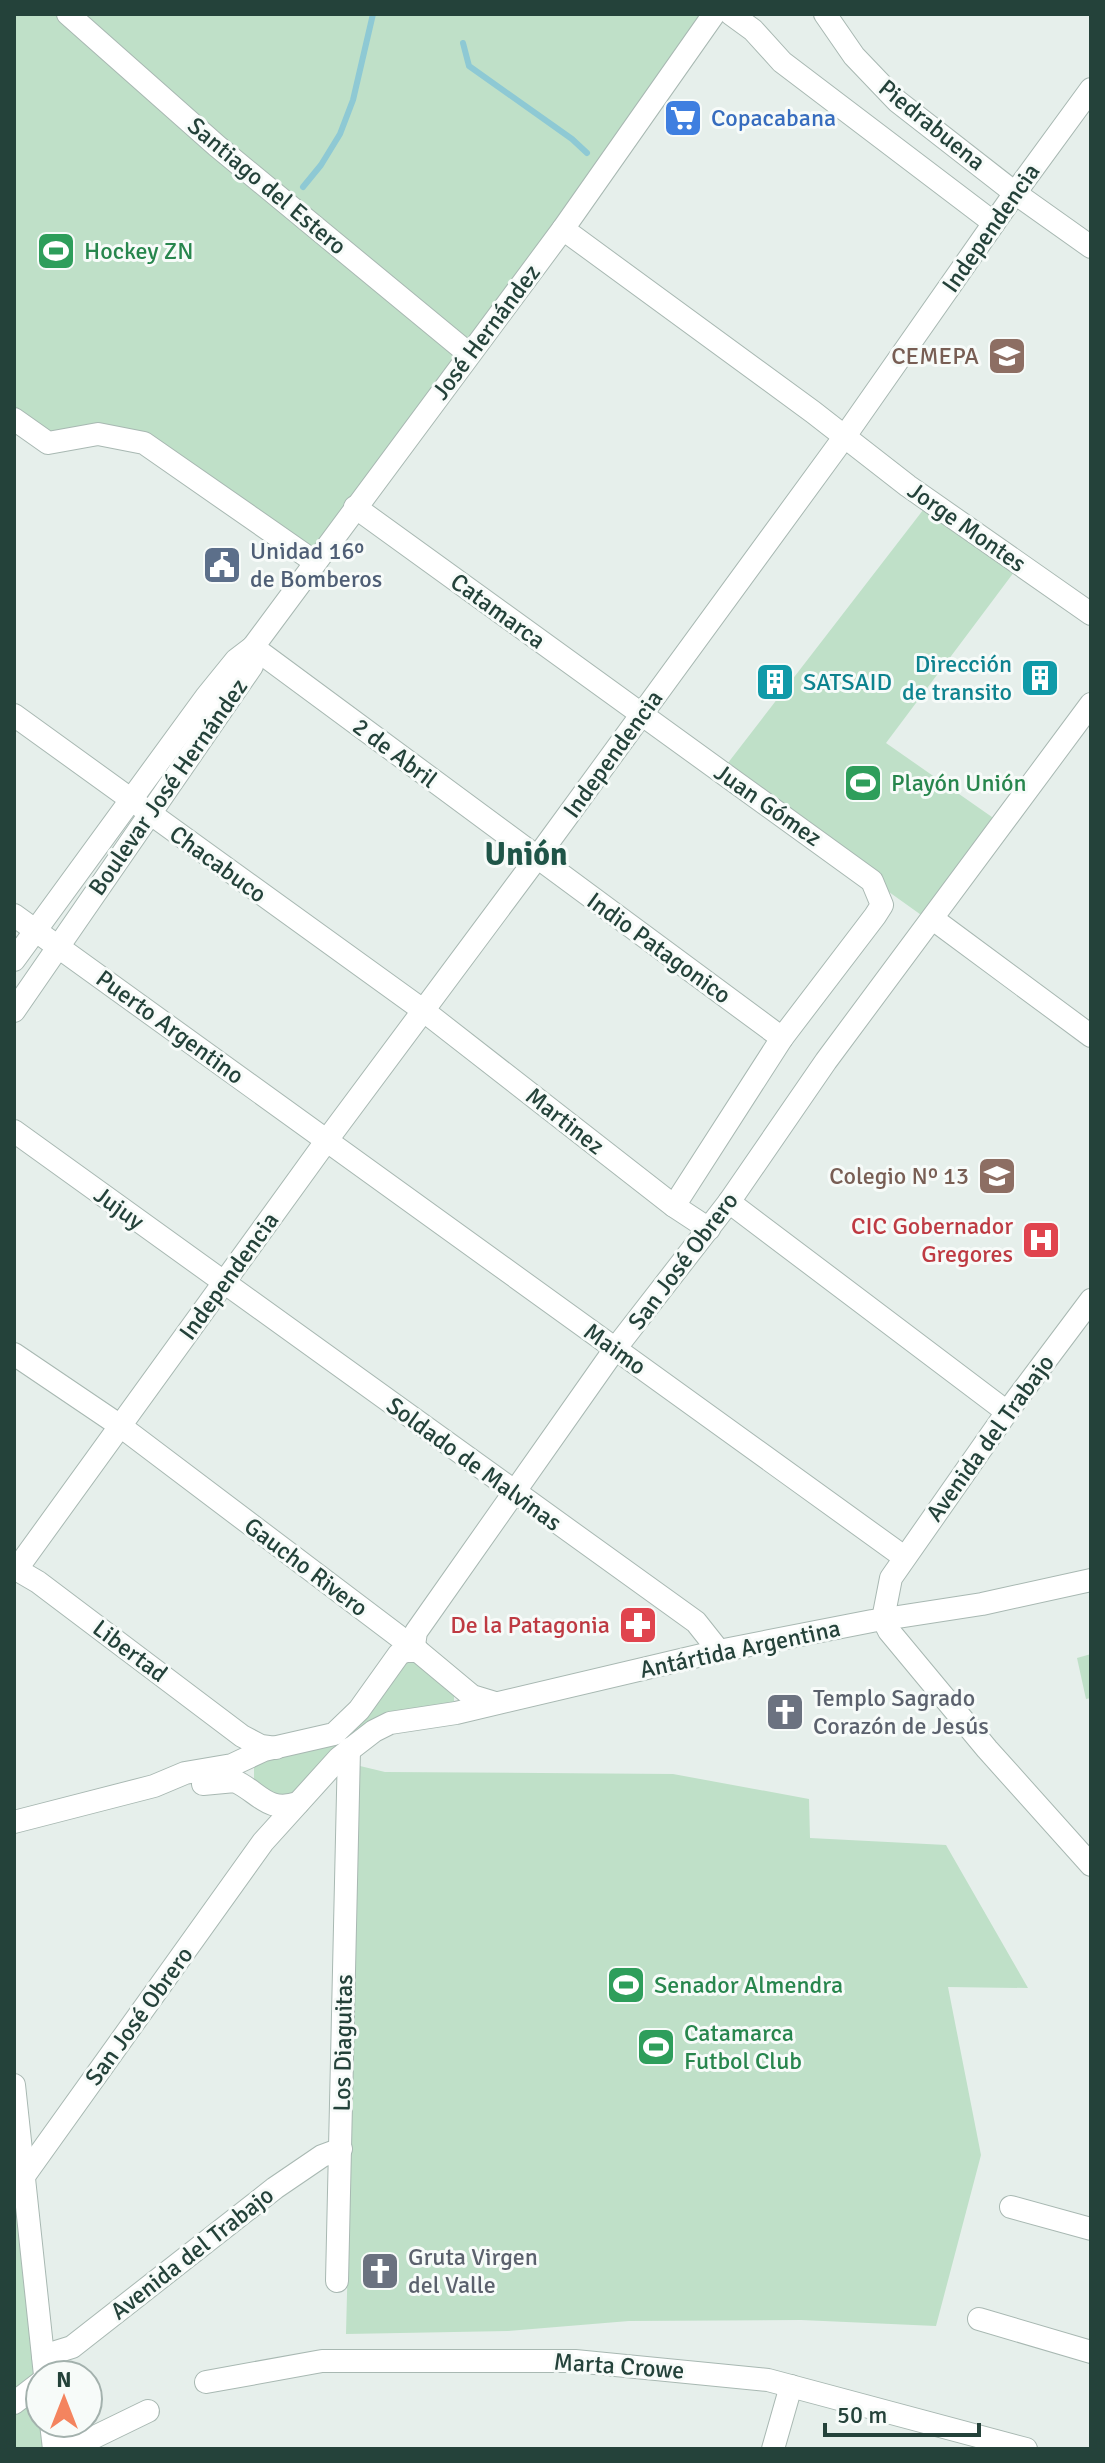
<svg xmlns="http://www.w3.org/2000/svg" width="1105" height="2463" font-family="Signika,sans-serif">
<rect width="100%" height="100%" fill="#e6efeb"/>
<g fill="#bfe0c8">
<polygon points="14,14 714,14 315,562 144,443 48,443 14,419"/>
<polygon points="930,501 1020,564 886,743 1002,824 924,917 721,772"/>
<polygon points="1091,1654 1091,1698 1086,1699 1077,1658"/>
<polygon points="411,1659 454,1689 454,1702 448,1706 397,1714 300,1792 273,1798 254,1781 254,1767 260,1759 312,1749"/>
<polygon points="360,1766 385,1772 673,1774 809,1799 810,1838 946,1845 1028,1988 948,1987 981,2155 936,2326 801,2320 629,2321 508,2331 346,2334"/>
<polygon points="14,2088 40,2375 40,2423 51,2423 54,2449 14,2449"/>
</g>
<g fill="none" stroke-linecap="round" stroke-linejoin="round">
<g stroke="#8ec9d4" stroke-width="6">
<polyline points="463,43 469,66 572,139 587,153"/>
<polyline points="303,187 321,165 340,134 353,100 373,14"/>
</g>
<g stroke="#a8b8b2" stroke-width="24">
<g id="minor">
<polyline points="68,14 217,146 469,354"/>
<polyline points="731,14 753,30 782,62 994,223"/>
<polyline points="825,14 854,56 897,101 1015,193 1091,247"/>
<polyline points="563,229 813,412 908,486 1091,614"/>
<polyline points="14,419 48,443 98,434 144,443 315,562"/>
<polyline points="355,507 872,881 882,905 875,916 782,1038 674,1206"/>
<polyline points="253,647 782,1038"/>
<polyline points="14,715 424,1011 674,1206 709,1229"/>
<polyline points="14,915 904,1557"/>
<polyline points="933,919 1091,1036"/>
<polyline points="14,960 206,697 236,660 253,647 563,229 714,14"/>
<polyline points="14,1011 252,666 253,647"/>
<polyline points="14,1131 696,1622 719,1651"/>
<polyline points="729,1202 1007,1412"/>
<polyline points="14,1354 119,1425 418,1651 472,1696 495,1703"/>
<polyline points="14,1568 38,1582 242,1736 261,1746 276,1748"/>
<polyline points="16,1570 327,1140 536,859 845,436 1015,193 1091,89"/>
<polyline points="883,1619 891,1578 1007,1412 1091,1300"/>
<polyline points="883,1619 889,1631 987,1749 1091,1865"/>
<polyline points="418,1651 414,1645 416,1632 615,1349 729,1202 826,1061 1091,704"/>
<path d="M203,1784l32,-3c25,12 32,32 63,22"/>
<polyline points="14,1822 154,1786 185,1773 232,1765 264,1750 334,1734 359,1710 399,1654 406,1651 418,1651"/>
<polyline points="14,2085 45,2375"/>
<polyline points="14,2190 263,1842 339,1758 374,1731 390,1723 456,1713 719,1651 872,1621 982,1604 1091,1580"/>
<polyline points="1011,2207 1091,2229"/>
<polyline points="337,2281 349,1749"/>
<polyline points="979,2319 1091,2352"/>
<polyline points="43,2356 72,2347 275,2188 322,2156 341,2149"/>
<polyline points="206,2382 322,2361 575,2361 768,2380 1026,2449"/>
<polyline points="14,2403 40,2383"/>
<polyline points="51,2423 54,2449"/>
<polyline points="62,2449 76,2446 148,2411"/>
<polyline points="773,2449 791,2386"/>
</g>
</g>
<use href="#minor" stroke="#fff" stroke-width="22"/>
</g>
<defs>
<g id="supermarket-square" transform="scale(2)"><rect x="-9" y="-9" width="18" height="18" rx="4" fill="#3f7fe0" stroke="#f7fbf9"/><path d="M-6-5.5h2.5l.6 2H6L4.5 2H-2.5L-4.4-4H-6ZM-1.5 3.2a1.3 1.3 0 1 0 .1 0ZM3 3.2a1.3 1.3 0 1 0 .1 0Z" fill="#fff"/></g>
<g id="stadium-square" transform="scale(2)"><rect x="-9" y="-9" width="18" height="18" rx="4" fill="#2e9e5b" stroke="#f7fbf9"/><path d="M0-5a6.5 5 0 1 0 0 10a6.5 5 0 1 0 0-10ZM-3.5-1.8h7v3.6h-7Z" fill="#fff"/></g>
<g id="school-square" transform="scale(2)"><rect x="-9" y="-9" width="18" height="18" rx="4" fill="#8d6e63" stroke="#f7fbf9"/><path d="M0-5L7-2L0 1L-7-2ZM-4 1L0 2.5L4 1V4Q0 6-4 4Z" fill="#fff"/></g>
<g id="civic-square" transform="scale(2)"><rect x="-9" y="-9" width="18" height="18" rx="4" fill="#5c6f8a" stroke="#f7fbf9"/><path d="M-.6-6.5H3V-4.5H.6V-3L4-1V1h2V6H-6V1h2V-1L-.6-3ZM-1.2 2.5V6h2.4V2.5Z" fill="#fff"/></g>
<g id="building-square" transform="scale(2)"><rect x="-9" y="-9" width="18" height="18" rx="4" fill="#0f9aa8" stroke="#f7fbf9"/><path d="M-4-6H4V6H1V3H-1V6H-4ZM-2.5-4.3h1.7v1.8h-1.7ZM.8-4.3h1.7v1.8H.8ZM-2.5-1h1.7V.8h-1.7ZM.8-1h1.7V.8H.8Z" fill="#fff"/></g>
<g id="hospital-square" transform="scale(2)"><rect x="-9" y="-9" width="18" height="18" rx="4" fill="#e0444e" stroke="#f7fbf9"/><path d="M-5-5h3v3.5h4V-5h3V5h-3V1.5h-4V5h-3Z" fill="#fff"/></g>
<g id="pharmacy-square" transform="scale(2)"><rect x="-9" y="-9" width="18" height="18" rx="4" fill="#e0444e" stroke="#f7fbf9"/><path d="M-2-6h4v4h4v4h-4v4h-4v-4h-4v-4h4Z" fill="#fff"/></g>
<g id="church-square" transform="scale(2)"><rect x="-9" y="-9" width="18" height="18" rx="4" fill="#6b7280" stroke="#f7fbf9"/><path d="M-1.2-6h2.4v3.5h3.3v2.4h-3.3V6h-2.4V-.1h-3.3v-2.4h3.3Z" fill="#fff"/></g>
</defs>
<g fill-rule="evenodd">
<use href="#supermarket-square" x="683" y="118"/>
<use href="#stadium-square" x="56" y="251"/>
<use href="#school-square" x="1007" y="356"/>
<use href="#civic-square" x="222" y="565"/>
<use href="#building-square" x="1040" y="678"/>
<use href="#building-square" x="775" y="682"/>
<use href="#stadium-square" x="863" y="783"/>
<use href="#school-square" x="997" y="1176"/>
<use href="#hospital-square" x="1041" y="1240"/>
<use href="#pharmacy-square" x="638" y="1625"/>
<use href="#church-square" x="785" y="1712"/>
<use href="#stadium-square" x="626" y="1985"/>
<use href="#stadium-square" x="656" y="2047"/>
<use href="#church-square" x="380" y="2271"/>
</g>
<g text-anchor="middle" stroke-width="6" stroke-linejoin="round" paint-order="stroke">
<g font-size="24" fill="#366cbe" stroke="#f7fbf9" text-anchor="start">
<text x="711" y="126">Copacabana</text>
</g>
<g font-size="24" fill="#24423a" stroke="#f7fbf9">
<text transform="translate(932 125) rotate(39)" y="8">Piedrabuena</text>
<text transform="translate(267 186) rotate(40)" y="8">Santiago del Estero</text>
<text transform="translate(991 228) rotate(-55)" y="8">Independencia</text>
<text transform="translate(486 332) rotate(-53)" y="8">José Hernández</text>
<text transform="translate(967 527) rotate(35)" y="8">Jorge Montes</text>
<text transform="translate(498 611) rotate(36)" y="8">Catamarca</text>
<text transform="translate(395 753) rotate(37)" y="8">2 de Abril</text>
<text transform="translate(613 754) rotate(-54)" y="8">Independencia</text>
<text transform="translate(168 787) rotate(-55)" y="8">Boulevar José Hernández</text>
<text transform="translate(768 805) rotate(35)" y="8">Juan Gómez</text>
<text transform="translate(218 864) rotate(36)" y="8">Chacabuco</text>
<text transform="translate(659 948) rotate(36)" y="8">Indio Patagonico</text>
<text transform="translate(170 1027) rotate(36)" y="8">Puerto Argentino</text>
<text transform="translate(565 1121) rotate(38)" y="8">Martinez</text>
<text transform="translate(119 1208) rotate(36)" y="8">Jujuy</text>
<text transform="translate(683 1261) rotate(-53)" y="8">San José Obrero</text>
<text transform="translate(229 1276) rotate(-54)" y="8">Independencia</text>
<text transform="translate(615 1349) rotate(36)" y="8">Maimo</text>
<text transform="translate(990 1438) rotate(-54)" y="8">Avenida del Trabajo</text>
<text transform="translate(474 1464) rotate(36)" y="8">Soldado de Malvinas</text>
<text transform="translate(306 1567) rotate(37)" y="8">Gaucho Rivero</text>
<text transform="translate(740 1649) rotate(-12)" y="8">Antártida Argentina</text>
<text transform="translate(130 1651) rotate(37)" y="8">Libertad</text>
<text transform="translate(139 2016) rotate(-54)" y="8">San José Obrero</text>
<text transform="translate(343 2043) rotate(-89)" y="8">Los Diaguitas</text>
<text transform="translate(192 2253) rotate(-38)" y="8">Avenida del Trabajo</text>
<text transform="translate(619 2366) rotate(4)" y="8">Marta Crowe</text>
</g>
<g font-size="24" fill="#27864d" stroke="#f7fbf9" text-anchor="start">
<text x="84" y="259">Hockey ZN</text>
<text x="891" y="791">Playón Unión</text>
<text x="654" y="1993">Senador Almendra</text>
<text x="684" y="2041">Catamarca<tspan x="684" dy="28">Futbol Club</tspan></text>
</g>
<g font-size="24" fill="#785e54" stroke="#f7fbf9" text-anchor="end">
<text x="979" y="364">CEMEPA</text>
<text x="969" y="1184">Colegio Nº 13</text>
</g>
<g font-size="24" fill="#4e5e75" stroke="#f7fbf9" text-anchor="start">
<text x="250" y="559">Unidad 16º<tspan x="250" dy="28">de Bomberos</tspan></text>
</g>
<g font-size="24" fill="#0d838f" stroke="#f7fbf9" text-anchor="end">
<text x="1012" y="672">Dirección<tspan x="1012" dy="28">de transito</tspan></text>
<text x="803" y="690" text-anchor="start">SATSAID</text>
</g>
<g font-size="24" fill="#be3a42" stroke="#f7fbf9" text-anchor="end">
<text x="1013" y="1234">CIC Gobernador<tspan x="1013" dy="28">Gregores</tspan></text>
<text x="610" y="1633">De la Patagonia</text>
</g>
<g font-size="24" fill="#5b616d" stroke="#f7fbf9" text-anchor="start">
<text x="813" y="1706">Templo Sagrado<tspan x="813" dy="28">Corazón de Jesús</tspan></text>
<text x="408" y="2265">Gruta Virgen<tspan x="408" dy="28">del Valle</tspan></text>
</g>
<g font-size="32" font-weight="bold" fill="#1f5548" stroke="#f7fbf9">
<text x="526" y="865">Unión</text>
</g>
</g>
<rect width="1105" height="2463" fill="none" stroke="#24423a" stroke-width="32"/>
<g transform="translate(64 2399)"><circle r="38" fill="#f7fbf9" stroke="#a3b1ad" stroke-width="2"/>
<path d="M0-6L14 30L0 20L-14 30Z" fill="#f4845f"/>
<text y="-12" font-size="22" font-weight="bold" text-anchor="middle" fill="#24423a">N</text>
</g>
<path d="M825 2423v12h154v-12" fill="none" stroke="#24423a" stroke-width="4"/>
<text x="837" y="2423" font-size="24" fill="#24423a" stroke="#f7fbf9" stroke-width="6" paint-order="stroke">50 m</text>
</svg>
